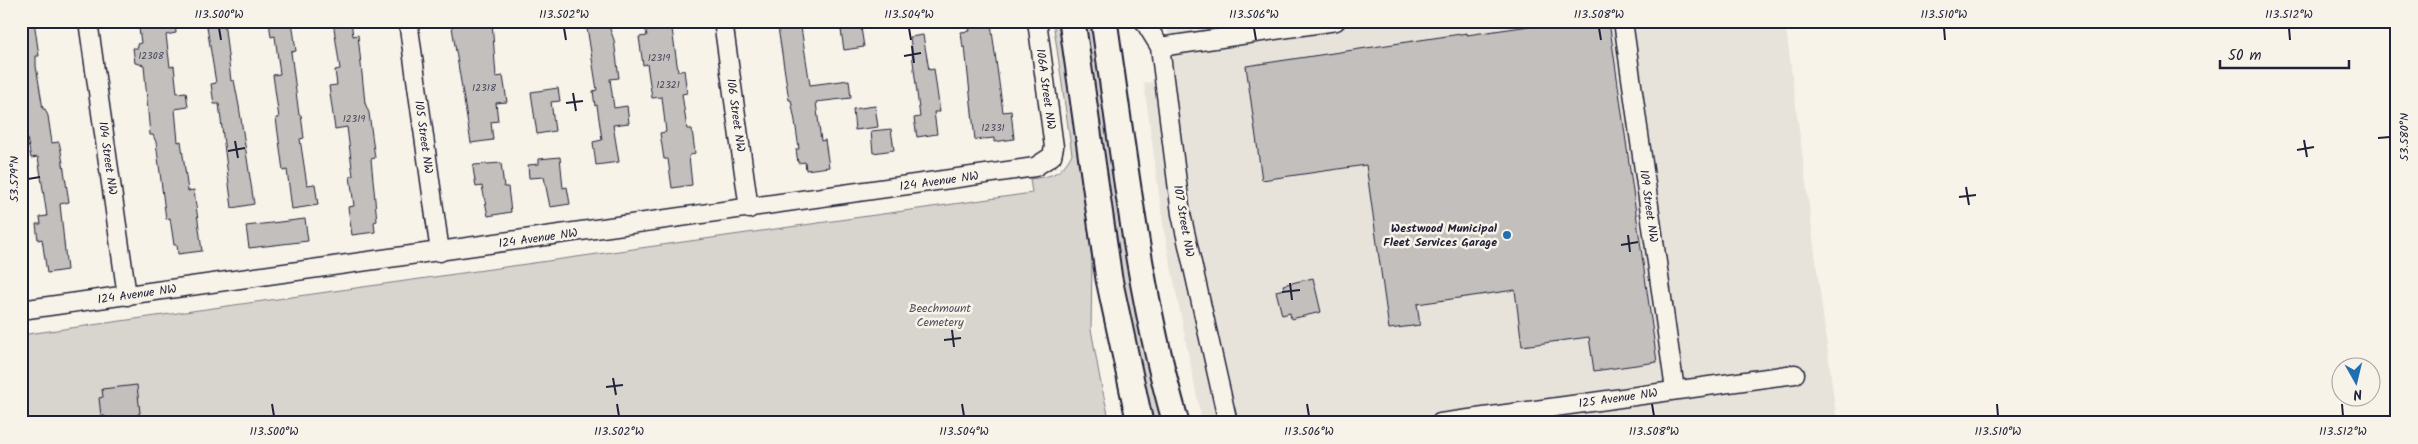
<svg xmlns="http://www.w3.org/2000/svg" width="2418" height="444" font-family="Kalam,sans-serif">
<rect width="100%" height="100%" fill="#f7f3e8"/>
<filter id="ink" filterUnits="userSpaceOnUse"><feTurbulence type="fractalNoise" baseFrequency=".02" numOctaves="2"/><feDisplacementMap in="SourceGraphic" scale="10" xChannelSelector="R" yChannelSelector="G"/><feConvolveMatrix kernelMatrix="1 2 1 2 8 2 1 2 1" color-interpolation-filters="sRGB"/></filter>
<g filter="url(#ink)">
<polygon fill="#e7e3db" points="1166,21 1785,21 1837,423 1202,423 1164,231 1144,83 1175,78"/>
<g fill="#d8d5cf" stroke="#7d7c85">
<path d="M1053,21h8l31,238 -1,70 9,50 10,44h-1089v-88l1011,-142 -2,-14c22,-3 31,-4 42,-25z"/>
<polygon points="1084,21 1095,21 1165,423 1154,423 1124,290"/>
</g>
<g fill="#c2bfbd" stroke="#22223b">
<polygon points="21,21 34,21 39,56 36,56 36,66 43,109 45,109 48,116 52,143 59,142 61,151 69,202 60,204 67,270 47,273 42,239 38,240 36,224 41,224 40,217 47,216 40,170 38,157 31,158 21,109"/>
<polygon points="138,21 175,21 176,33 166,35 170,67 174,66 177,93 186,92 188,107 175,109 178,142 181,141 188,191 194,190 202,251 178,254 177,245 174,245 170,218 166,219 156,142 153,135 150,135 144,65 135,63 133,48 138,48 137,44 141,43"/>
<polygon points="206,21 224,21 231,81 234,80 239,106 254,204 232,208 219,104 214,104 211,84 216,83"/>
<polygon points="269,21 292,21 296,51 291,52 299,115 301,115 304,138 300,139 307,185 315,184 318,205 292,209 287,170 283,171 276,118 279,118 273,75 280,74 275,36 271,37"/>
<polygon points="333,21 351,21 353,36 358,35 365,103 369,113 375,158 371,159 377,221 374,222 375,232 352,235 348,207 354,206 350,176 353,176 347,127 335,129 329,86 337,85 335,70 340,69"/>
<polygon points="451,21 492,21 496,77 503,76 507,102 496,103 498,121 491,122 493,140 471,143"/>
<polygon points="586,21 607,21 614,40 619,78 610,79 614,108 627,106 629,123 613,125 619,162 596,165 593,142 602,140 597,105 595,106 593,91 597,90"/>
<polygon points="777,21 800,21 810,85 849,80 851,98 816,102 821,141 825,140 829,167 806,170 805,162 798,163 796,149 799,149 795,121 791,100 789,100"/>
<polygon points="847,21 860,21 864,47 844,50 841,30 848,29"/>
<polygon points="1564,21 1609,21 1657,362 1594,371 1589,337 1522,346 1515,290 1417,304 1420,325 1389,329 1366,165 1262,180 1246,66 1467,33 1467,35"/>
<polygon points="671,22 678,71 684,70 687,93 682,94 687,129 692,129 695,153 689,156 692,185 672,188 668,159 664,159 660,133 666,132 662,97 652,98 647,64 643,65 639,37 647,36 645,26"/>
<polygon points="991,24 1003,112 1011,111 1014,139 994,142 994,138 975,140 965,47 963,48 961,32 970,31 969,27"/>
<polygon points="923,35 929,70 934,69 940,112 934,112 937,134 917,137 914,118 920,117 910,37"/>
<polygon points="558,88 560,101 551,102 555,131 537,134 531,92"/>
<polygon points="875,106 878,127 855,130 853,109"/>
<polygon points="891,129 894,150 873,153 871,131"/>
<polygon points="560,157 563,188 567,187 570,204 550,207 544,177 529,178 528,165 539,164 539,159"/>
<polygon points="501,163 504,187 508,187 511,212 488,216 482,186 476,187 473,168 474,165"/>
<polygon points="305,219 308,241 249,248 246,226"/>
<polygon points="1313,278 1321,312 1291,319 1290,313 1282,315 1276,291 1284,289 1283,285"/>
<polygon points="137,385 140,413 138,414 139,423 105,423 105,416 101,416 99,398 103,397 102,389"/>
</g>
<g fill="none" stroke-linecap="round" stroke-linejoin="round">
<g stroke="#22223b" stroke-width="21">
<g id="street">
<polyline points="88,21 127,296"/>
<polyline points="408,21 440,252"/>
<polyline points="723,21 749,209"/>
<polyline points="1144,21 1160,47 1181,214 1228,423"/>
<polyline points="1623,21 1675,390"/>
<polyline points="1160,47 1336,21"/>
<polyline points="21,310 1035,167 1052,156 1054,147 1037,21"/>
<polyline points="1440,423 1795,374"/>
</g>
</g>
<g stroke="#22223b" stroke-width="29">
<g id="secondary">
<polyline points="1072,21 1109,279 1140,423"/>
<path d="M1104,21c20,134 34,271 72,402"/>
</g>
</g>
<use href="#street" stroke="#f7f3e8" stroke-width="18"/>
<use href="#secondary" stroke="#f7f3e8" stroke-width="25"/>
</g>
</g>
<path fill="none" stroke="#22223b" stroke-width="2" d="M219,28l2,12M564,28l2,12M909,28l2,12M1254,28l2,12M1599,28l2,12M1944,28l1,12M2289,28l1,12M912,46l2,17M904,56l17,-3M573,93l3,18M566,103l17,-2M2378,138l12,-1M2304,140l3,17M235,141l3,17M2297,150l17,-3M228,151l17,-3M28,179l12,-2M1966,187l3,18M1959,197l17,-2M1628,235l2,17M1621,245l17,-3M1290,283l2,17M1282,292l18,-2M952,330l2,17M944,340l17,-2M613,378l3,17M606,387l17,-2M272,404l2,12M617,404l2,12M962,404l2,12M1307,404l2,12M1652,404l2,12M1997,404l1,12M2342,404l1,12"/>
<circle fill="#1f6fb2" stroke="#f7f3e8" stroke-width="2" cx="1507" cy="235" r="5"/>
<g text-anchor="middle" stroke-width="5" stroke-linejoin="round" paint-order="stroke">
<g font-size="10" fill="#4a495c">
<text x="151" y="59">12308</text>
<text x="659" y="61">12319</text>
<text x="668" y="88">12321</text>
<text x="484" y="91">12318</text>
<text x="354" y="122">12319</text>
<text x="993" y="131">12331</text>
</g>
<g font-size="12" fill="#22223b" stroke="#f7f3e8">
<text transform="translate(1046 89) rotate(82)" y="4">106A Street NW</text>
<text transform="translate(736 115) rotate(82)" y="4">106 Street NW</text>
<text transform="translate(424 137) rotate(82)" y="4">105 Street NW</text>
<text transform="translate(108 158) rotate(82)" y="4">104 Street NW</text>
<text transform="translate(939 181) rotate(-8)" y="4">124 Avenue NW</text>
<text transform="translate(1649 206) rotate(82)" y="4">109 Street NW</text>
<text transform="translate(1184 221) rotate(80)" y="4">107 Street NW</text>
<text transform="translate(538 238) rotate(-8)" y="4">124 Avenue NW</text>
<text transform="translate(137 294) rotate(-8)" y="4">124 Avenue NW</text>
<text transform="translate(1618 398) rotate(-8)" y="4">125 Avenue NW</text>
</g>
<g font-size="12" font-weight="bold" fill="#22223b" stroke="#f7f3e8" text-anchor="end">
<text x="1497" y="232">Westwood Municipal<tspan x="1497" dy="14">Fleet Services Garage</tspan></text>
</g>
<g font-size="12" fill="#504f60" stroke="#f7f3e8">
<text x="940" y="312">Beechmount<tspan x="940" dy="14">Cemetery</tspan></text>
</g>
</g>
<rect width="2418" height="444" fill="none" stroke="#f7f3e8" stroke-width="55"/>
<g transform="translate(2356 382) rotate(172)"><circle r="24" fill="#f7f3e8" stroke="#a29fa3"/>
<path d="M0-4L9 19L0 12L-9 19Z" fill="#1f6fb2"/>
<text y="-8" font-size="14" font-weight="bold" text-anchor="middle" fill="#22223b">N</text>
</g>
<path d="M2220 60v8h129v-8" fill="none" stroke="#22223b" stroke-width="2.5"/>
<text x="2228" y="60" font-size="15" fill="#22223b" stroke="#f7f3e8" stroke-width="4" paint-order="stroke">50 m</text>
<rect x="28" y="28" width="2362" height="388" fill="none" stroke="#22223b" stroke-width="2"/>
<g font-size="12" text-anchor="middle" fill="#22223b">
<text x="219" y="18">113.500°W</text>
<text x="564" y="18">113.502°W</text>
<text x="909" y="18">113.504°W</text>
<text x="1254" y="18">113.506°W</text>
<text x="1599" y="18">113.508°W</text>
<text x="1944" y="18">113.510°W</text>
<text x="2289" y="18">113.512°W</text>
<text transform="translate(2404 137) rotate(-90)" y="4">53.580°N</text>
<text transform="translate(14 179) rotate(-90)" y="4">53.579°N</text>
<text x="274" y="435">113.500°W</text>
<text x="619" y="435">113.502°W</text>
<text x="964" y="435">113.504°W</text>
<text x="1309" y="435">113.506°W</text>
<text x="1654" y="435">113.508°W</text>
<text x="1998" y="435">113.510°W</text>
<text x="2343" y="435">113.512°W</text>
</g>
</svg>
